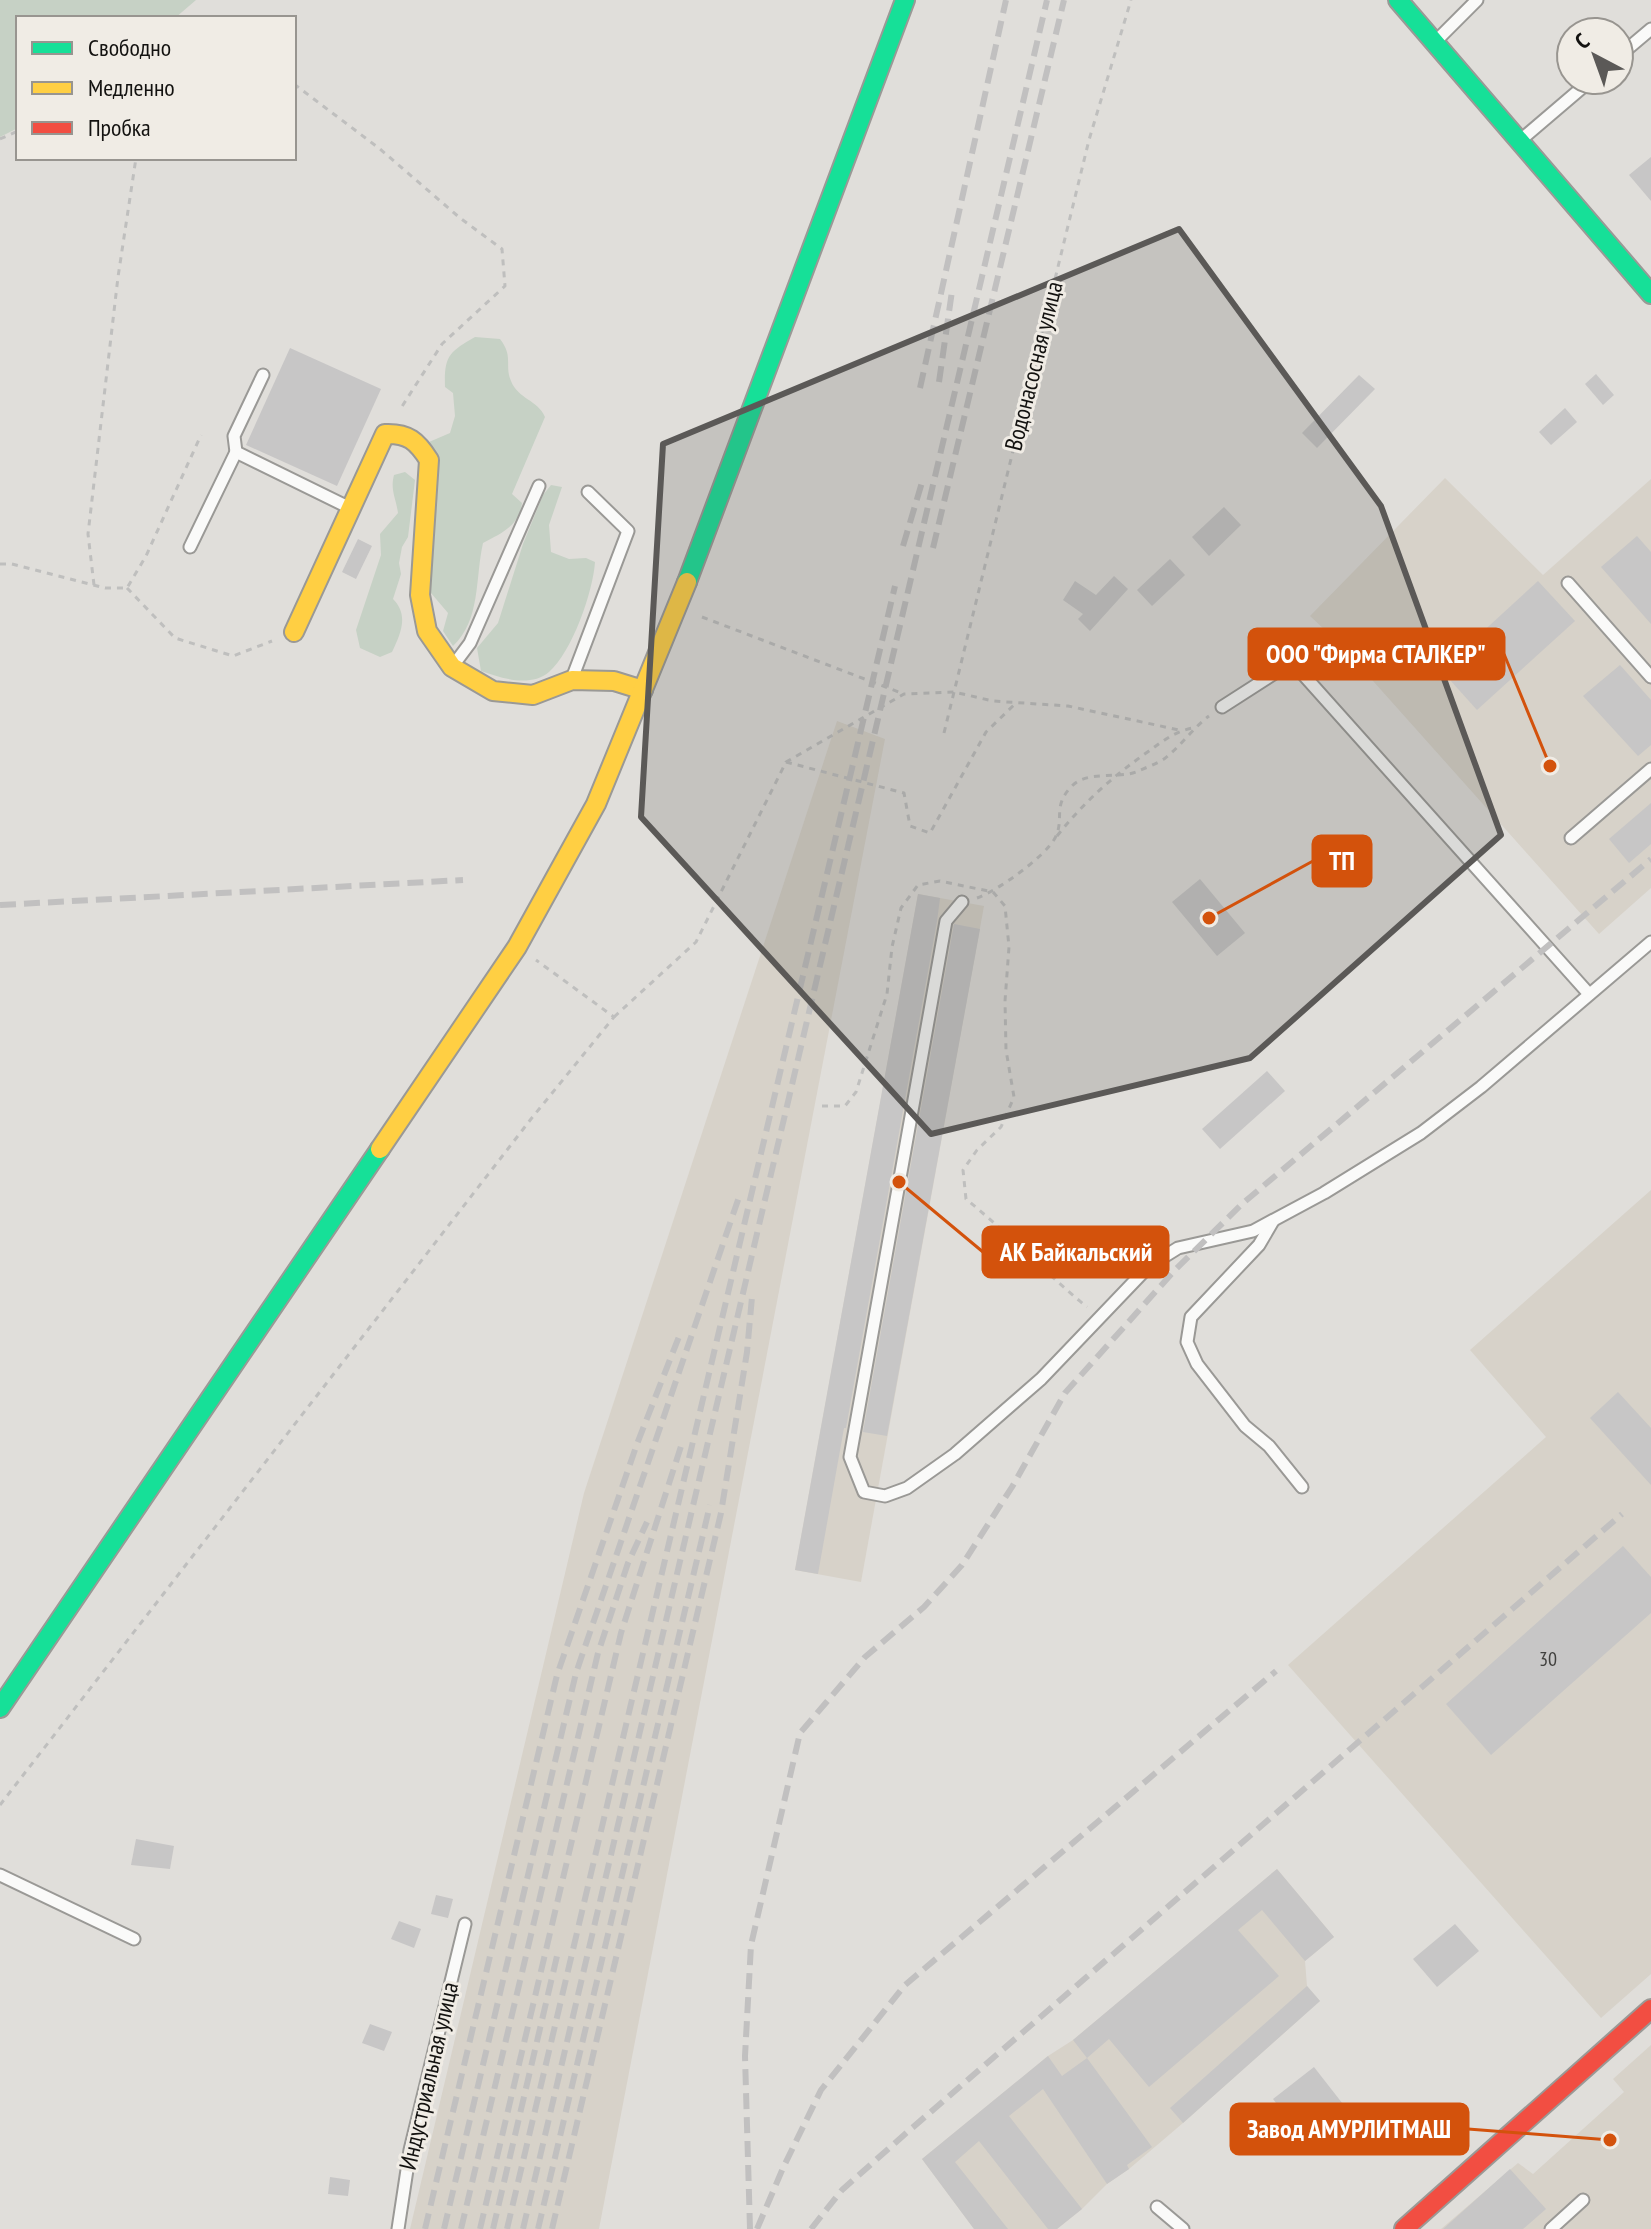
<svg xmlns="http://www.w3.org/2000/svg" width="1651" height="2229" font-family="'PT Sans Narrow',sans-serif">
<rect width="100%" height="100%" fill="#e0deda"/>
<g fill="#d7d2c9">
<polygon points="1445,478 1543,575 1651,479 1651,888 1599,934 1340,644 1310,616"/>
<polygon points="837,721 885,739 599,2229 410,2229 584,1493"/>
<polygon points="918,894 984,906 861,1582 795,1570"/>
<polygon points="1651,1190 1651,1974 1601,2018 1288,1665 1546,1437 1470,1350"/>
<polygon points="1277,1869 1334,1937 1305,1961 1307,1986 1320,2001 1183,2123 1129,2169 1107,2184 1082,2209 1057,2229 974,2229 922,2159 1048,2056 1073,2040"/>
<polygon points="1651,2045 1651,2229 1441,2229 1518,2163 1533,2174 1624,2092 1613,2079"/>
</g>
<g fill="#c6d1c5">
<polygon points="0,0 196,0 175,18 18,18 18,128 0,137"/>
<path d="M475,337l25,2c14,18 4,26 11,42 7,18 27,19 34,36l-33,77 10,9c-3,23 -20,30 -39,40 -8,35 -2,77 -30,103l-10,-15 5,-18 -17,-20 -2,-151 21,-9 5,-17 -2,-23 -8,-6c-1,-31 4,-35 30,-50z"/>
<path d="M405,472l10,8 -7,57 -6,10 -3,16 2,11 -8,25c16,16 8,34 -1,53l-12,5 -20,-9 -4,-18 25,-75 -1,-21 18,-21c-2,-15 -8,-23 -4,-38z"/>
<path d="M551,485l11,2 -13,38 2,27 18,7 17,-1 9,4c-2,30 -23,90 -46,110 -19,16 -48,6 -68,-1l-4,-23 21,-25 25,-79 20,-49z"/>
</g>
<g fill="#c7c6c6">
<polygon points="1651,157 1651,201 1629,175"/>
<polygon points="290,348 381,389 337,486 246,445"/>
<polygon points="1596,374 1614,395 1603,405 1585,384"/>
<polygon points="1359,375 1375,389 1317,448 1302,433"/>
<polygon points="1565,408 1577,422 1551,445 1539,432"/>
<polygon points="1224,507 1241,525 1209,556 1192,537"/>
<polygon points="1637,536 1651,552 1651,624 1601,567"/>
<polygon points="358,539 372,546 356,579 342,572"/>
<polygon points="1170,559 1185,575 1152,606 1137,590"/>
<polygon points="1114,576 1128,589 1090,631 1078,619 1083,614 1063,600 1075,581 1096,595"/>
<polygon points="1538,581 1575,621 1477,710 1441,670"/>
<polygon points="1620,665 1651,700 1651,745 1638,756 1583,696"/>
<polygon points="1651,803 1651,844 1629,863 1609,839"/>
<polygon points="1200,879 1245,933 1217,956 1172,902"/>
<polygon points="918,894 940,898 937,921 846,1428 844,1428 818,1574 795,1570"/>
<polygon points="954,924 980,929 887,1436 863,1432"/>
<polygon points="1267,1071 1285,1091 1220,1149 1202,1129"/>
<polygon points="1618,1392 1651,1428 1651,1485 1590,1418"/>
<polygon points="1623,1546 1651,1577 1651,1613 1491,1755 1446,1704"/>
<polygon points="136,1839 174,1846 170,1869 131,1865"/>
<polygon points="1277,1869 1334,1937 1305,1961 1262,1910 1238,1930 1279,1976 1149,2087 1109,2039 1087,2058 1073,2040"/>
<polygon points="436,1895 453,1899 448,1918 431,1914"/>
<polygon points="399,1921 421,1929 414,1948 391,1939"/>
<polygon points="1455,1924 1479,1951 1437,1987 1413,1959"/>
<polygon points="1307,1986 1320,2001 1183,2123 1170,2108"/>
<polygon points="370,2024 392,2032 384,2051 362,2043"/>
<polygon points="1048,2056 1062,2076 1087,2058 1152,2147 1127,2165 1129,2169 1107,2184 1043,2089 1009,2116 1082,2209 1057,2229 1048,2229 979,2141 955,2162 1008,2229 974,2229 922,2159"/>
<polygon points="1314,2067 1346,2108 1305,2140 1273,2099"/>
<polygon points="1510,2169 1546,2209 1523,2229 1443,2229"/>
<polygon points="330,2177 350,2180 348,2196 328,2194"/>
</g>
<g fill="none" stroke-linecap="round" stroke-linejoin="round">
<g stroke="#9a9996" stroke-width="15">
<g id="lane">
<polyline points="1435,42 1477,0"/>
<polyline points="1619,56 1651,29"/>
<polyline points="1523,138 1591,80"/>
<polyline points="263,375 234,436 236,452 350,508"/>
<polyline points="190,547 236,452"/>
<polyline points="1568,583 1651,677"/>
<polyline points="455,663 470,643 539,486"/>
<polyline points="573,676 628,531 588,492"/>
<polyline points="1222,707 1292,662 1589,994"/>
<polyline points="1571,838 1651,769"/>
<polyline points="962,902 946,921 850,1457 864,1492 885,1496 907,1488 955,1454 1041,1379 1149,1266 1178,1248 1253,1231 1324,1193 1421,1133 1481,1087 1651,942"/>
<polyline points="1273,1221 1259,1245 1191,1317 1187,1342 1197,1364 1245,1426 1269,1446 1302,1487"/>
<polyline points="0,1875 134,1939"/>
<polyline points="1157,2207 1183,2229"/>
<polyline points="398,2229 410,2150 465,1924"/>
<polyline points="1551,2229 1583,2200"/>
</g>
</g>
<g stroke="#9a9996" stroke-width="22">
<g id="fast">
<polyline points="1398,0 1651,294"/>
<polyline points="687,582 905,0"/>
<polyline points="0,1708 380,1149"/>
</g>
</g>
<g stroke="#9a9996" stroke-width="22">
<g id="slow">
<path d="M294,632l91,-198c23,-1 32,7 44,26l-9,135 7,36 25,36 41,24 40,4 39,-15 42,1 29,9"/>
<polyline points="380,1149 517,947 596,804 687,582"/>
</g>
</g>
<g stroke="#9a9996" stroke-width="22">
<polyline id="jam" points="1404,2229 1651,2009"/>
</g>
<g stroke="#bfbfbe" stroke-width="3" stroke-dasharray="6 6" stroke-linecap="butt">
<polyline points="294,84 380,149 460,218 502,249 505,286 442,344 401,408"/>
<polyline points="0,139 18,131"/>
<polyline points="0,564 12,564 105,588 127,588 146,556 201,435"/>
<polyline points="94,585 88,534 118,277 136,158"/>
<polyline points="127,588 175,638 233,656 272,641"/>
<polyline points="702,617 904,694"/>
<polyline points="944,733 1089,140 1131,0"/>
<polyline points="786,762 904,793 910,826 930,833 986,732 1017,702"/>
<path d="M1057,836c27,-34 56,-60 92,-85 14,-10 26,-20 44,-23"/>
<path d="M977,898c20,-7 68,-41 78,-60 10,-19 -3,-31 16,-51 15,-17 46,-8 65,-15 9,-4 20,-8 28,-13 16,-12 29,-31 45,-43"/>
<polyline points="614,1017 696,942 786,762 904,694 954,692 993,701 1068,706 1179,730"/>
<path d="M822,1106h23l11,-14 31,-98 5,-47 9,-39 17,-23 22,-4 53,11 12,14 4,41 -4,54 1,49 8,47 -13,30 -24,23 -14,20 3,29c42,34 79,74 121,108"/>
<polyline points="0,1805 531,1119 614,1017 536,960"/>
</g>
<use href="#lane" stroke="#fafaf9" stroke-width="11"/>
<use href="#fast" stroke="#16e098" stroke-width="18"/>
<use href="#slow" stroke="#ffcf43" stroke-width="18"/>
<use href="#jam" stroke="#f24e42" stroke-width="18"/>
<g stroke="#c1c0c0" stroke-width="6" stroke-dasharray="16 8" stroke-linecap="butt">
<polyline points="939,382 952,291"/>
<polyline points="920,388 1006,0"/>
<polyline points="903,546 923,479"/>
<polyline points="933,548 1064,0"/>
<polyline points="0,905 463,880"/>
<polyline points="425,2229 557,1675 637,1444 680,1334"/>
<polyline points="444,2229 576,1673 739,1197"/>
<polyline points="461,2229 598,1653 628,1563 647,1522"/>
<polyline points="480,2229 621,1633 683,1440"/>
<polyline points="493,2229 557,1956"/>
<polyline points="507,2229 895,586"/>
<polyline points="523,2229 1047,0"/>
<polyline points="538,2229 710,1505"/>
<polyline points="552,2229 721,1513 747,1352 752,1297"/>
<polyline points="750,2229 745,2056 751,1945 800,1733 865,1657 924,1607 962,1565 1012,1487 1065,1393 1174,1271 1242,1204 1651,859"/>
<polyline points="757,2229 783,2168 821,2090 905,1985 1276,1671"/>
<polyline points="811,2229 842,2190 904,2135 1622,1514"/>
</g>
</g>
<path fill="#5b5957" fill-opacity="0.2" stroke="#5b5957" stroke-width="6" stroke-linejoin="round" d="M1179,229l202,277 120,329 -251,223 -319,76 -290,-317 22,-373z"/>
<g text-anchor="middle" stroke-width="6" stroke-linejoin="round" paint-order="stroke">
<g font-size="20" fill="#41403e">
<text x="1548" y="1666">30</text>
</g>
<g font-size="24" fill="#131210" stroke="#f0ece5">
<text transform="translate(1034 366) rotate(-76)" y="8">Водонасосная улица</text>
<text transform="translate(429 2076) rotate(-77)" y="8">Индустриальная улица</text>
</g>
</g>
<path fill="none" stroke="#d3520c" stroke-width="3" d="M1550 766L1504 654M1209 918L1313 861M899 1182L983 1252M1610 2140L1468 2129"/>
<g fill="#d3520c" stroke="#f0ece5" stroke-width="3">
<circle cx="1550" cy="766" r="8"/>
<circle cx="1209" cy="918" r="8"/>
<circle cx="899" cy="1182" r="8"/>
<circle cx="1610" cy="2140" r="8"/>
</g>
<g fill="#d3520c" stroke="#d3520c" stroke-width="3">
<rect x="1249" y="629" width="255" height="50" rx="8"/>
<rect x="1313" y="836" width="58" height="50" rx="8"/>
<rect x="983" y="1227" width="185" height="50" rx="8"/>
<rect x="1231" y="2104" width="237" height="50" rx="8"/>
</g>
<g font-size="26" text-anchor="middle" font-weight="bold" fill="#fff">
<text x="1376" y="663">ООО "Фирма СТАЛКЕР"</text>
<text x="1342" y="870">ТП</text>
<text x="1076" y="1261">АК Байкальский</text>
<text x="1349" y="2138">Завод АМУРЛИТМАШ</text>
</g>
<rect x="16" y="16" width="280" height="144" fill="#f0ece5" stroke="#989590" stroke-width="2"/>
<rect x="32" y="42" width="40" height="12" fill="#16e098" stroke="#989590" stroke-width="2"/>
<text x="88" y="56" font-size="24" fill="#131210">Свободно</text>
<rect x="32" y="82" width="40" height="12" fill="#ffcf43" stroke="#989590" stroke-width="2"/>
<text x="88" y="96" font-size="24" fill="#131210">Медленно</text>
<rect x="32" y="122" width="40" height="12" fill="#f24e42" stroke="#989590" stroke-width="2"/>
<text x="88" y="136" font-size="24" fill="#131210">Пробка</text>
<g transform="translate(1595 56) rotate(319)"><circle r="38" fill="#f0ece5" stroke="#989590" stroke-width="2"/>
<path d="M0-6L14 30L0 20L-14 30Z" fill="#5b5957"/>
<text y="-12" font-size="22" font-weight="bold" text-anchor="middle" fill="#131210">С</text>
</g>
</svg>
